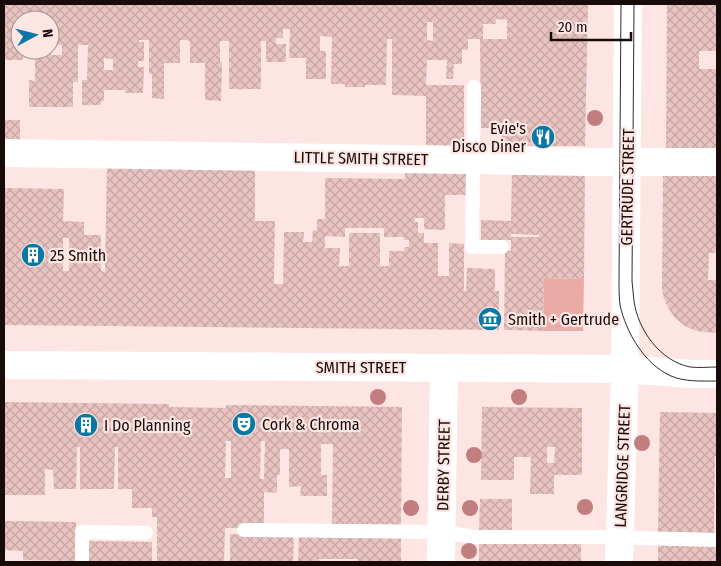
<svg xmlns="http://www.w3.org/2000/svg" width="721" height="566" font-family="'Fira Sans Condensed',sans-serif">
<defs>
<pattern id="building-cross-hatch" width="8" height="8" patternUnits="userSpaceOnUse" patternTransform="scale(1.25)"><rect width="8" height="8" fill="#e8c3c0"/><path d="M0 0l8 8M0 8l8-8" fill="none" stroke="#c6a6a4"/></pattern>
</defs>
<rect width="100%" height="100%" fill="#fce5e3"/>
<polygon fill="#eaaaa6" points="544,278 584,279 583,331 543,331"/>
<g fill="url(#building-cross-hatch)" fill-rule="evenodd">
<path d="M4,4h584l-3,142h-84v-18h-20l-1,-89h-12v11h-6v14h-8l-1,15h-7l1,-19h-20l-1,25h38v61l-38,-1v-49l-34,-1v-56h-5l-1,46h-21v2h-20v-3h-14l1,-47 -12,-1v15h6v28h-20v-21h-17l1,-29h-7v9h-7v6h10v18h-20v-21h-5v48h-32v-48h-9v21h2l-1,39 -16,-1v-37h-15v-22l-5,-1h-5v23h-16v36l-12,-1v-24h-3v-34h-10v2h5v19h-6v6h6l-1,26h-18v-3h-21v11h-3v4h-19v-25h5l1,-35h-10v37h-5v25h-44v-27l6,1v-31h16v5h11v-10h-12v-25h-30v30h3v10h-18v-30h-1zM496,19l11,1v19h-24v-15h13zM427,22h6v19l-6,-1zM104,58l9,1v11h-9z"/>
<polygon points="667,4 717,4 717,51 699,51 699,69 717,69 717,150 666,150"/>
<rect x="4" y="120" width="16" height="22"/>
<path d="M107,167l148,1v53h20l-1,63h9l1,-52h20l-1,10h9l1,-12h4v-11h8v-41l80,1v-9l61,1v24h-21v35l-21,-1v-11h-9v4h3v11h6v10h14v33h11v-33l15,1v47h2l1,-23 28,1v22h4v39l-495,-5v-137l60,1 -1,32 21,1v13h17v36l4,1zM345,228h39v9h20v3h5v7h-5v4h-15v15h-9v-33h-31v33h-10l1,-18h-15v-12l20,1zM63,238h6v33h-6z"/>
<path d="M512,170l73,1 -1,108 -40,-1 -1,53 -39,-1 1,-80 6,1v-11h-30v-20l30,1zM511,234l28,1v2h-28z"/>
<polygon points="663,171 717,172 717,253 709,253 708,280 717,280 717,333 696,331 685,326 675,318 669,309 664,299 662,288"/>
<path d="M4,402l165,2v3l57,1v-3l176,2 -1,118 -69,-1 1,-80h-12v31h6v21h-27l1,-10 -12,1v-38h-9v26h-3v18l-13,-1v31h-21l-1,5h-17l-1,34h-67v-45h-5v-9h-20v-19h-14v-42h-3l-1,42h-34v-42h-3l-1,42h-22l-1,-19 -8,-1v26h-41zM226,441h5v37h-6zM261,441h4l-1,38h-4z"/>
<path d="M482,407l100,1v67h-28v19h-24l1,-37h-17v23h-33zM547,447h8l-1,16h-7z"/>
<polygon points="660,412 717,413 717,457 715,456 714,533 658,532"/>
<polygon points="480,499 512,499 512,531 479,530"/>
<polygon points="4,521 76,522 75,561 23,560 23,551 4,550"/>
<polygon points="230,534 294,535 293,562 230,562"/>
<polygon points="299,535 401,536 401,562 358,562 358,559 319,559 319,562 298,562"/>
<polygon points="89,541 152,542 152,562 89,562"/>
<polygon points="479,542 581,543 581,562 479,562"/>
<polygon points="658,544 717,545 717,562 658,562"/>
</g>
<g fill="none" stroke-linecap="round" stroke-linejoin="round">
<g stroke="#fff" stroke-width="14">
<polyline points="474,87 472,247 502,247"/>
<polyline points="244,530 442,532 475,537 594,537 717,540"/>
<polyline points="82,562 82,532 146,533"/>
</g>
<g stroke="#fff" stroke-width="28">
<polyline points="4,153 590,162 717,162"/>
<polyline points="441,562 444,368"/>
</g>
<g stroke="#fff" stroke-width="28">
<polyline points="4,365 625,369 690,374 717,374"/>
<polyline points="619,562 625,369 628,4"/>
</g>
<g stroke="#362928" stroke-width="1">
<path d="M621,4l-2,277c0,8 0,16 1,24 6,27 24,59 51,71 14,6 31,5 46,5"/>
<path d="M634,4l-2,277c1,7 1,13 2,20 4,29 26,60 56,66 9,1 19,0 27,0"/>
</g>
</g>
<g fill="#c27e7f">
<circle cx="595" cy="118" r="8"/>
<circle cx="378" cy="397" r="8"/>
<circle cx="519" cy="397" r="8"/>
<circle cx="642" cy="443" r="8"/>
<circle cx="474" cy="455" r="8"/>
<circle cx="585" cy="507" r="8"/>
<circle cx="411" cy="508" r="8"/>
<circle cx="470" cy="508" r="8"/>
<circle cx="469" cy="551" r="8"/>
</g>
<defs>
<g id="restaurant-disc" transform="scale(1.25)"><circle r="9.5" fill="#0a78a2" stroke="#fce5e3"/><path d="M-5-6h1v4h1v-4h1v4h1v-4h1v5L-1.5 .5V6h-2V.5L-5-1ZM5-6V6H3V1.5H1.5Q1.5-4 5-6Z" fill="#fff"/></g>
<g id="building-disc" transform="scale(1.25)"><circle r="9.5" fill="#0a78a2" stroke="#fce5e3"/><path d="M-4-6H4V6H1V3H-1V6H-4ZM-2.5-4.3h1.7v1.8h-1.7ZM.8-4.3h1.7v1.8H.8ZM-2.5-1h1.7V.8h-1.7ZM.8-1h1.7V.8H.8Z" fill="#fff"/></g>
<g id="museum-disc" transform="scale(1.25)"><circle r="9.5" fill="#0a78a2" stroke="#fce5e3"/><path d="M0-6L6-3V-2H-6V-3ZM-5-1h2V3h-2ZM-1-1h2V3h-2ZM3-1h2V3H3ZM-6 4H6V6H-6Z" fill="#fff"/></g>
<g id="theatre-disc" transform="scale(1.25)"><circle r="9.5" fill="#0a78a2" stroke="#fce5e3"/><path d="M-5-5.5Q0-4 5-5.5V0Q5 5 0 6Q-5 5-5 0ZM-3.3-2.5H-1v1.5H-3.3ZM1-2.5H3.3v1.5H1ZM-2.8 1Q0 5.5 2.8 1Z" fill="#fff"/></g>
</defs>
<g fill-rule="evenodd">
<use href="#restaurant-disc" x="543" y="137"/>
<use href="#building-disc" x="33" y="255"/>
<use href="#museum-disc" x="490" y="319"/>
<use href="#theatre-disc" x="244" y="424"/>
<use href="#building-disc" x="86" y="425"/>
</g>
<g text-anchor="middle" stroke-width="4.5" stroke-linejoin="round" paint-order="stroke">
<g font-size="16" fill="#180c0b" stroke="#fce5e3" text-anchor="start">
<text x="526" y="134" text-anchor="end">Evie's<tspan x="526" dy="18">Disco Diner</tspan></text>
<text x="50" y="261">25 Smith</text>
<text x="508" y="325">Smith + Gertrude</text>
<text x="262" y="430">Cork &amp; Chroma</text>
<text x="104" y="431">I Do Planning</text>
</g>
<g font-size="16" fill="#180c0b" stroke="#fce5e3">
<text transform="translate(361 158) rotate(1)" y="6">LITTLE SMITH STREET</text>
<text transform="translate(627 187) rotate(-89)" y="6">GERTRUDE STREET</text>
<text x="361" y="373">SMITH STREET</text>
<text transform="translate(443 465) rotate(-89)" y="6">DERBY STREET</text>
<text transform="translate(622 466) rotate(-88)" y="6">LANGRIDGE STREET</text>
</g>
</g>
<rect width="721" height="566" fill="none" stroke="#180c0b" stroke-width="10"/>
<g transform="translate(35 35) rotate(83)"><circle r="24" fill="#fce5e3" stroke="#a18e8d"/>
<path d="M0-4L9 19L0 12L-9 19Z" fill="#0a78a2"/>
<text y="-8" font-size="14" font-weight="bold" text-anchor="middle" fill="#180c0b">N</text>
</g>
<path d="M551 32v8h80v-8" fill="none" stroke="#180c0b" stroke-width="2.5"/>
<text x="558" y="32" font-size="15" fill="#180c0b" stroke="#fce5e3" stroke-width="4" paint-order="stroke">20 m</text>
</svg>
